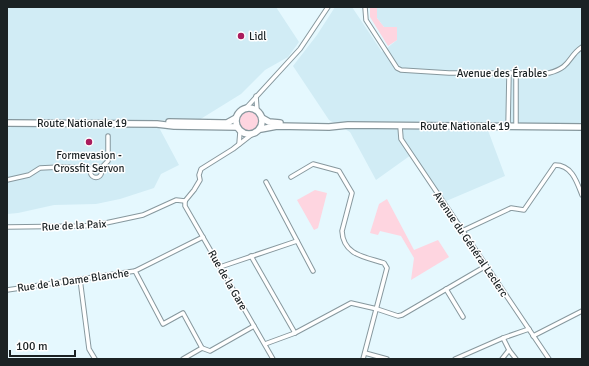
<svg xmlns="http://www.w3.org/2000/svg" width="589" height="366" font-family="Signika,sans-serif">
<rect width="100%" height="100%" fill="#e5f8fe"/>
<g fill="#d1ecf5">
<polygon points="7,7 276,7 299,42 288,57 265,70 241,94 199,120 155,120 179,165 161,174 154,188 120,199 96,204 54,205 18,213 7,214"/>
<polygon points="335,7 352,7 382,52 397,40 397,27 384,27 377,18 377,7 582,7 582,123 486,125 505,176 444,202 411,155 376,180 350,132 329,120 293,66 317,35"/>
</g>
<g fill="#fed5e0">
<polygon points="370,7 377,7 377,18 384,27 397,27 397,40 388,46 370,17"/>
<circle cx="249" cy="121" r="10"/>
<polygon points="315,190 327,193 318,228 314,230 297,200"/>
<polygon points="387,199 414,250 438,240 449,257 411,280 414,258 401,236 380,231 378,235 370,233 379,204"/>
</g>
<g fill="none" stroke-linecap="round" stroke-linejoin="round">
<g stroke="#87989e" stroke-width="5.5">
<g id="street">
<path d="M365,7l1,13 31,48 4,2 48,3h100c23,-6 18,-16 33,-26"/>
<polyline points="256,96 257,110"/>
<polyline points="246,108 300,49 328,7"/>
<polyline points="400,126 401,139 549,359"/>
<polyline points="508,126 509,74"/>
<polyline points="516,126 516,74"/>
<polyline points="239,144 240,132"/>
<circle cx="96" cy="172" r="5.5"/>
<polyline points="100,169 108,161 108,136"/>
<path d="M291,177l22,-13 26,7 13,22 -10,38c1,24 23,26 42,32l3,5 -24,91"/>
<polyline points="7,180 29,175 40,168 61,167 85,168 91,170"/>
<polyline points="266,182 313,271"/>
<polyline points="185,201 185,206 273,359"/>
<polyline points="185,201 194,190 200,180 199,175 201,169 233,149 251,135"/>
<polyline points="7,227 84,226 101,224 143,215 176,200 185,201"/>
<path d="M462,231l49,-23 13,2 31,-45c17,0 22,17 27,30"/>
<polyline points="251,256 295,333"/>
<polyline points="220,267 297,241"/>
<polyline points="135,271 163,324 183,313 202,348"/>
<polyline points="80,279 89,349 95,359"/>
<polyline points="446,289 463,317"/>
<polyline points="7,290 135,271 203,237"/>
<polyline points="533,336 582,311"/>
<polyline points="503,338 509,350 516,359"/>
<polyline points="265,344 295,333 351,303 377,309 398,316 402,315 486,266"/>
<polyline points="365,353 387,359"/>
<polyline points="183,359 202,348 210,351 254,326"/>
<polyline points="455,359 503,338 529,329"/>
<polyline points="502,359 509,350"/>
</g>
</g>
<g stroke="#87989e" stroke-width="8">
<g id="primary">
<circle cx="249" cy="121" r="13"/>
<polyline points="262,118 269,122 280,123"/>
<polyline points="169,122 222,123 227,123 236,118"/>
<polyline points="7,123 157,124 174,126 237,127"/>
<polyline points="261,129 277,126 329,127 348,125 582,127"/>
</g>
</g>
<use href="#street" stroke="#fff" stroke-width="3.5"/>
<use href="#primary" stroke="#fff" stroke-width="5.5"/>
</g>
<g fill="#aa1d5d" stroke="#fff" stroke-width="1.5">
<circle cx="241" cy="36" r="4"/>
<circle cx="89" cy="142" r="4"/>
</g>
<g text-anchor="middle" stroke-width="3" stroke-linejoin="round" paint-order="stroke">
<g font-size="11" fill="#1b2224" stroke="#fff" text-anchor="start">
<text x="249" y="40">Lidl</text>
<text x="89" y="159" text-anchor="middle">Formevasion -<tspan x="89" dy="13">Crossfit Servon</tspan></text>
</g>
<g font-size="11" fill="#1b2224" stroke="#fff">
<text x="502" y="77">Avenue des Érables</text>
<text x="82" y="127">Route Nationale 19</text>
<text x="465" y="130">Route Nationale 19</text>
<text transform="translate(74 225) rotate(-3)" y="4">Rue de la Paix</text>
<text transform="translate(471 244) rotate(56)" y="4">Avenue du Général Leclerc</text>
<text transform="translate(73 280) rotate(-8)" y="4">Rue de la Dame Blanche</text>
<text transform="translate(228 280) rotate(60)" y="4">Rue de la Gare</text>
</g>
</g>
<rect width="589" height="366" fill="none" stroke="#1b2224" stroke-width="16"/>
<path d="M10 350v6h65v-6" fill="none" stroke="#1b2224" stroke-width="2"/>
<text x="16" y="350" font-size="12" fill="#1b2224" stroke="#ffffff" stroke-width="3" paint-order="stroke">100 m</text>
</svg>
